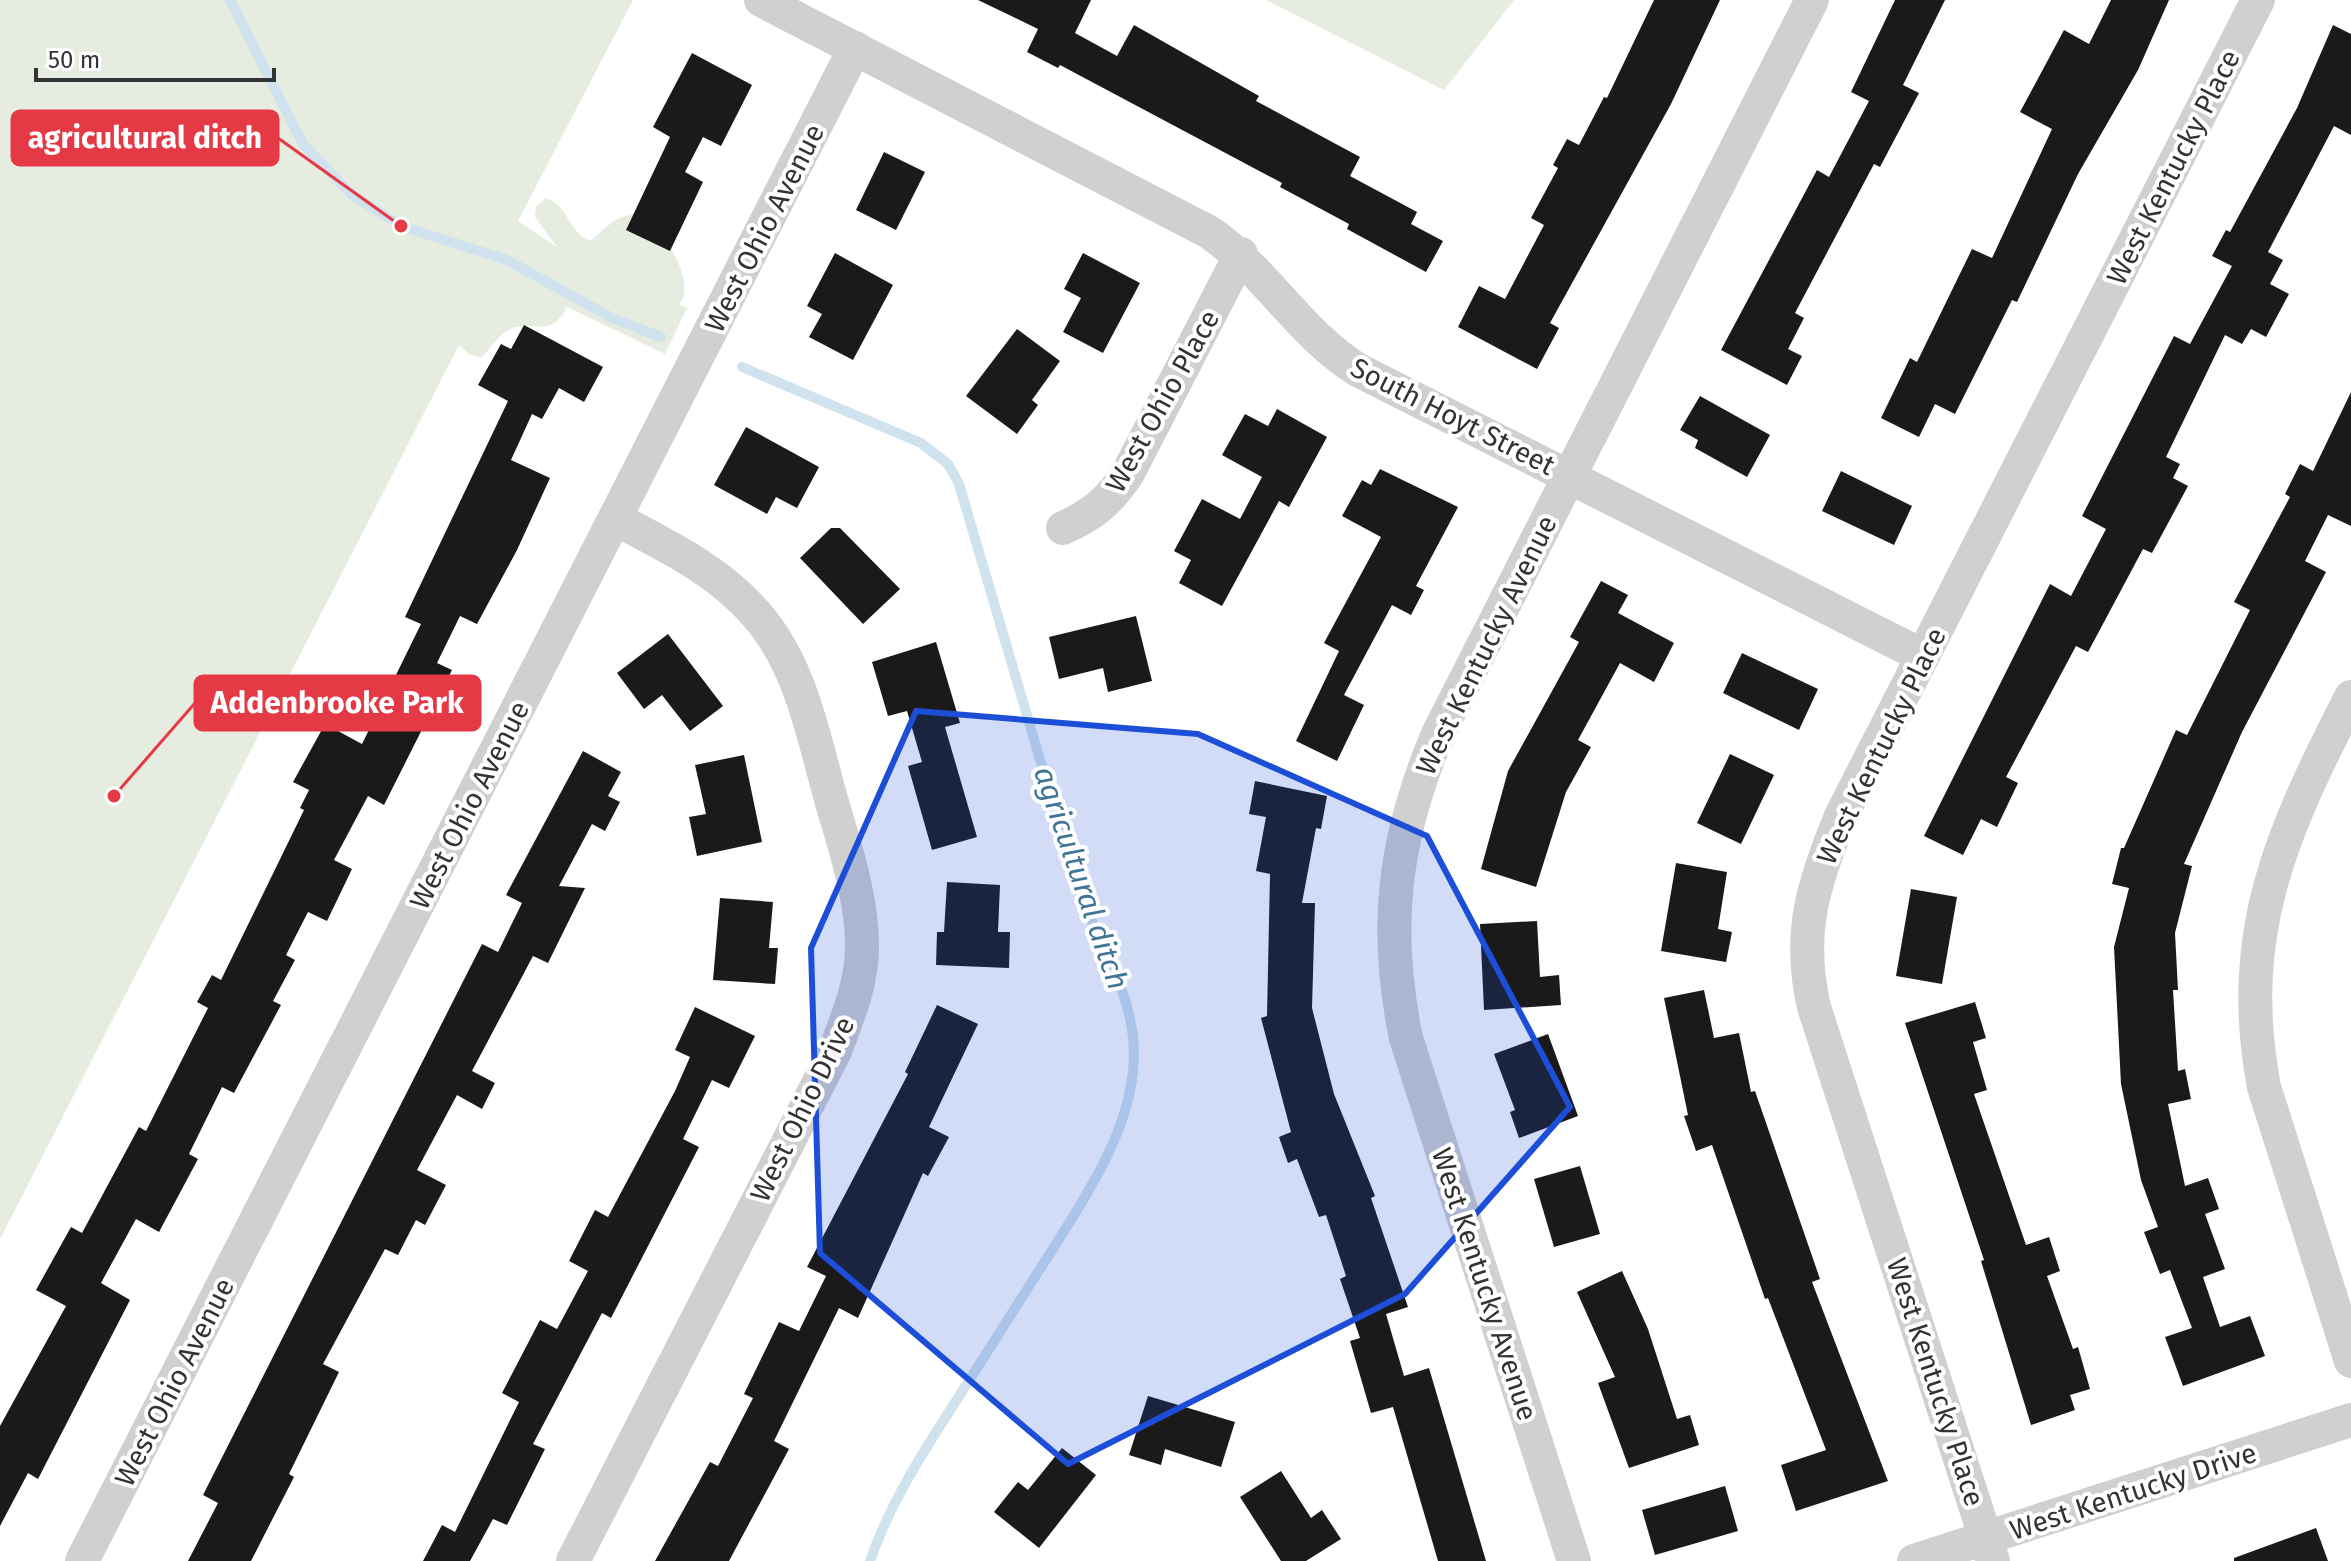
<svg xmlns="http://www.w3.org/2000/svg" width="2351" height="1561" font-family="'Fira Sans',sans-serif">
<rect width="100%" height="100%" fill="#fff"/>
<g fill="#e6ecdf">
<path d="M0,0h633l-115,221 39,26 -22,-30 1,-10 10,-9c24,9 22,35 45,43 19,-18 30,-30 57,-26 15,18 50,68 31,90l8,3 -22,46 -98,-47c-18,33 -31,12 -57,22 -10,4 -20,20 -28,28l-12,-2 -11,-10 -459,894z"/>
<polygon points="1266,0 1514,0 1444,90"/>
</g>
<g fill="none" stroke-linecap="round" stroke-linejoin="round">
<g stroke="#cfe2ee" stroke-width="10">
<polyline points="230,0 303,144 351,194 401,226 507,260 612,318 661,337"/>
<path d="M742,367l179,76 27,21 11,20 117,398c21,62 65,119 57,189 -6,63 -46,124 -79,176 -33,51 -65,103 -98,154 -33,51 -66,102 -86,160"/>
</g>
</g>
<g fill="#1a1a1a">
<polygon points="978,0 1091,0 1075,33 1117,56 1134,25 1259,96 1256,101 1360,157 1350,176 1417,212 1411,224 1443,241 1426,272 1347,229 1349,224 1280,187 1282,183 1060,65 1058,68 1027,52 1038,29"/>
<polygon points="1654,0 1720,0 1671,104 1550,323 1559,328 1537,369 1458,327 1479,286 1505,299 1544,225 1531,218 1558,168 1553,165 1567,139 1579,145 1604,97 1607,98"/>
<polygon points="1895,0 1945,0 1903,85 1919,93 1880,167 1874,164 1795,313 1804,318 1788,349 1802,356 1787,385 1721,350 1817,170 1829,177 1869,101 1851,92"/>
<polygon points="2111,0 2169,0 2138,70 2078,174 2017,302 2012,300 1955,414 1935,404 1919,437 1881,418 1910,358 1917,362 1972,249 1992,258 2052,129 2020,112 2064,30 2089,44"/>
<polygon points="2333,25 2351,34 2351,135 2334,126 2268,252 2283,260 2270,284 2289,294 2266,337 2251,329 2242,344 2225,335 2166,457 2180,464 2173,478 2188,486 2152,553 2143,549 2088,652 2076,646 2006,777 2018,783 1997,827 1981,819 1963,855 1924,836 2050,584 2071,596 2106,529 2082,516 2174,336 2190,344 2232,266 2212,256 2226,230 2230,232 2297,108"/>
<polygon points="692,53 752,85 721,146 703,137 685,172 703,182 670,251 626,230 670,137 653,127"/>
<polygon points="884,152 925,172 896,230 856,210"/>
<polygon points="835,253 893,285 853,360 809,337 822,314 807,306"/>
<polygon points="1083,253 1140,283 1103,353 1063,332 1081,298 1064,289"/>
<polygon points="524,325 603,367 584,402 559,388 542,419 532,414 511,460 550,478 517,550 477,624 460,616 437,663 452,670 384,805 368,796 334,860 352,869 327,921 308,912 286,955 295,960 273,1001 281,1005 234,1093 222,1087 189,1154 198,1159 159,1232 136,1219 101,1283 130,1300 38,1479 28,1473 0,1526 0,1426 66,1306 36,1290 71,1227 82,1233 139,1127 146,1131 208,1008 197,1002 212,975 221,980 304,810 300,808 309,790 293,782 325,724 362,744 421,624 405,617 508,401 478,385 501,344 511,349"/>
<polygon points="1017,329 1060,361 1032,400 1038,405 1017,434 966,396"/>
<polygon points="2351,392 2351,526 2328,515 2305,561 2326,572 2242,732 2184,864 2192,866 2175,933 2178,990 2173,990 2178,1071 2185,1069 2191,1099 2168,1104 2185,1186 2208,1178 2219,1209 2205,1214 2225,1269 2203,1277 2220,1327 2250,1316 2265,1356 2183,1386 2165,1337 2192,1328 2170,1270 2160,1274 2144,1232 2158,1227 2141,1180 2121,1084 2114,947 2129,888 2112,884 2121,848 2124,848 2176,730 2187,735 2250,610 2234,602 2290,497 2285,494 2300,464 2313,471"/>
<polygon points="1700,396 1770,435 1747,477 1695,448 1698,440 1680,430"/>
<polygon points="1277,409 1327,437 1289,507 1279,501 1222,606 1179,583 1191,560 1174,551 1202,499 1240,519 1262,477 1222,455 1245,414 1268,426"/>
<polygon points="746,427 819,467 797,508 776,497 767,514 714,485"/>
<polygon points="1380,469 1458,507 1416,586 1424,590 1411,615 1392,605 1344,695 1364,705 1337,761 1296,741 1339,651 1324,643 1381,537 1342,516 1362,480 1371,485"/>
<polygon points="1841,471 1912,506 1894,545 1822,511"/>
<polygon points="831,528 840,528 900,589 863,624 800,558"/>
<polygon points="1601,581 1628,595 1618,613 1674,643 1654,682 1620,663 1578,740 1591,747 1566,792 1536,887 1481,869 1508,771 1579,642 1570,637"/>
<polygon points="1136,616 1152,681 1108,692 1103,668 1059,679 1049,637"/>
<polygon points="668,634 723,706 690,731 662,695 644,709 617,673"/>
<polygon points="936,642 960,723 945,727 977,837 932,850 908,766 922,762 907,711 888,716 872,662"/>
<polygon points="1742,653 1818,689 1799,730 1723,693"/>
<polygon points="583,751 621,772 608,796 620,802 605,831 592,824 559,886 585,888 548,963 533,956 472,1071 495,1083 482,1109 457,1095 417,1170 446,1185 425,1225 416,1220 398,1255 385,1249 323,1364 339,1372 289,1474 294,1477 251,1561 188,1561 218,1503 203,1495 482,944 498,952 522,903 506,895"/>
<polygon points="1730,754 1774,775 1741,844 1697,823"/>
<polygon points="744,755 762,842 697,856 689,817 706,814 695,765"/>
<polygon points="1255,781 1327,796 1321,829 1316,828 1302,903 1315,903 1312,1008 1334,1094 1375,1196 1371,1198 1408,1307 1386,1314 1404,1376 1429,1368 1486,1561 1438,1561 1393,1407 1371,1413 1350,1341 1360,1338 1340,1279 1346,1276 1326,1215 1319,1217 1297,1159 1288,1163 1279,1137 1291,1132 1261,1018 1267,1016 1270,874 1256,871 1266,817 1249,814"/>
<polygon points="1676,863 1727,872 1718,929 1732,932 1726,962 1661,951"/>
<polygon points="947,882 1000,885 998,932 1010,932 1009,968 936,965 937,932 944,932"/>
<polygon points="1911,889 1957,897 1942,984 1896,976"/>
<polygon points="720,898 773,902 769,948 778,948 775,984 713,980"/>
<polygon points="1537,921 1540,977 1559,975 1561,1005 1484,1010 1480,924"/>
<polygon points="1704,990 1714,1038 1739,1033 1751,1092 1755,1091 1820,1279 1812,1282 1888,1481 1796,1511 1781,1465 1826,1450 1768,1298 1765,1299 1712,1145 1696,1151 1684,1116 1688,1115 1664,998"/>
<polygon points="1975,1002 1986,1038 1973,1042 1987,1090 1974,1094 2026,1245 2049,1237 2060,1271 2047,1276 2073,1349 2078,1347 2090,1389 2070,1395 2075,1410 2031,1425 1981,1261 1984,1260 1905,1023"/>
<polygon points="937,1005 978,1024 929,1127 949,1137 928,1176 923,1173 858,1318 839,1308 774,1441 789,1449 729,1561 655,1561 710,1462 718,1466 753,1398 744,1394 779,1322 799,1331 826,1276 807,1267 908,1074 905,1072"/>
<polygon points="695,1007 755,1036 729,1088 712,1080 683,1139 699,1147 611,1318 602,1313 533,1444 545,1449 507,1525 493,1519 470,1561 423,1561 442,1525 455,1532 519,1402 502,1393 540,1320 557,1329 588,1271 569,1261 595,1210 608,1217 675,1091 690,1057 675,1050"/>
<polygon points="1548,1034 1578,1116 1519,1138 1510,1112 1515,1110 1494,1054"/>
<polygon points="1580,1166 1600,1234 1554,1247 1534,1179"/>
<polygon points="1622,1271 1648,1329 1677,1419 1690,1415 1699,1445 1629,1468 1598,1383 1615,1377 1577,1292"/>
<polygon points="1148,1396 1235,1422 1221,1467 1165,1449 1161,1465 1129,1455"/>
<polygon points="1062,1448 1096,1475 1039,1548 994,1512 1018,1482 1028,1490"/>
<polygon points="1281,1471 1311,1518 1322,1510 1341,1539 1306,1561 1281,1561 1240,1497"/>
<polygon points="1725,1486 1738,1531 1655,1555 1642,1510"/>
<polygon points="2316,1528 2328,1561 2234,1561 2234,1558"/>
</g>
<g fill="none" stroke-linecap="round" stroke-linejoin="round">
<g stroke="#d0d0d0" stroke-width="34">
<path d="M761,0l448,232c57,39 90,101 149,138l565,286"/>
<path d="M1063,528c30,-13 47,-28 65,-55l113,-219"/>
<path d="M2351,697c-69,135 -116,235 -87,390l87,274"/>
<polyline points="82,1561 855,48"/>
<path d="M573,1561l261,-508c13,-34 28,-69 28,-106 0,-51 -17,-99 -31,-148 -18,-64 -30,-134 -75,-185 -38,-44 -89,-68 -140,-95"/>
<path d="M1574,1561l-168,-523c-23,-111 -12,-200 32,-304l374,-734"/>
<polyline points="1914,1561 2351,1420"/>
<path d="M1993,1561l-179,-554c-17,-73 -1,-123 27,-191l417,-816"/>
</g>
</g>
<path fill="#1d4ed8" fill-opacity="0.2" stroke="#1d4ed8" stroke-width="6" stroke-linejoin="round" d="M916,711l282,23 229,102 143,271 -165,187 -337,170 -248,-211 -9,-305z"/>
<g text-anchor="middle" stroke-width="8" stroke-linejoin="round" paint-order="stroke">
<g font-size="28" fill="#333" stroke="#fff">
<text transform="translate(2173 167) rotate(-63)" y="10">West Kentucky Place</text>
<text transform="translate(764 228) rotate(-63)" y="10">West Ohio Avenue</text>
<text transform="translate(1162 401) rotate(-61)" y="10">West Ohio Place</text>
<text transform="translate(1453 416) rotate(27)" y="10">South Hoyt Street</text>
<text transform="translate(1486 645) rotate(-64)" y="10">West Kentucky Avenue</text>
<text transform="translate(1881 746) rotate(-64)" y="10">West Kentucky Place</text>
<text transform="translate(469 805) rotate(-63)" y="10">West Ohio Avenue</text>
<text transform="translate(802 1109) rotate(-64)" y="10">West Ohio Drive</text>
<text transform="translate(1485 1284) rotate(72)" y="10">West Kentucky Avenue</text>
<text transform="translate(174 1382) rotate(-63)" y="10">West Ohio Avenue</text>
<text transform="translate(1936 1382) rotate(72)" y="10">West Kentucky Place</text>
<text transform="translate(2133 1491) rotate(-18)" y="10">West Kentucky Drive</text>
</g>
<g font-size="30" font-style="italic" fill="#3f7597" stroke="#fff">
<text transform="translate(1081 878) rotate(71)" y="10">agricultural ditch</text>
</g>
</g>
<path fill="none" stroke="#e63946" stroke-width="3" d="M401 226L278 138M114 796L195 703"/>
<g fill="#e63946" stroke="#fff" stroke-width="3">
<circle cx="401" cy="226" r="8"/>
<circle cx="114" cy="796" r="8"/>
</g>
<g fill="#e63946" stroke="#e63946" stroke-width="3">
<rect x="12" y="111" width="266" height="54" rx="8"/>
<rect x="195" y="676" width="285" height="54" rx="8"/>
</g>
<g font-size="30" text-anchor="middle" font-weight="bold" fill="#fff">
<text x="145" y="148">agricultural ditch</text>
<text x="337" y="713">Addenbrooke Park</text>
</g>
<path d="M36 68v12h238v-12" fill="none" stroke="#333333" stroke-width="4"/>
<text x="48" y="68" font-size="24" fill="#333333" stroke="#ffffff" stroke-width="6" paint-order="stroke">50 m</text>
</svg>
